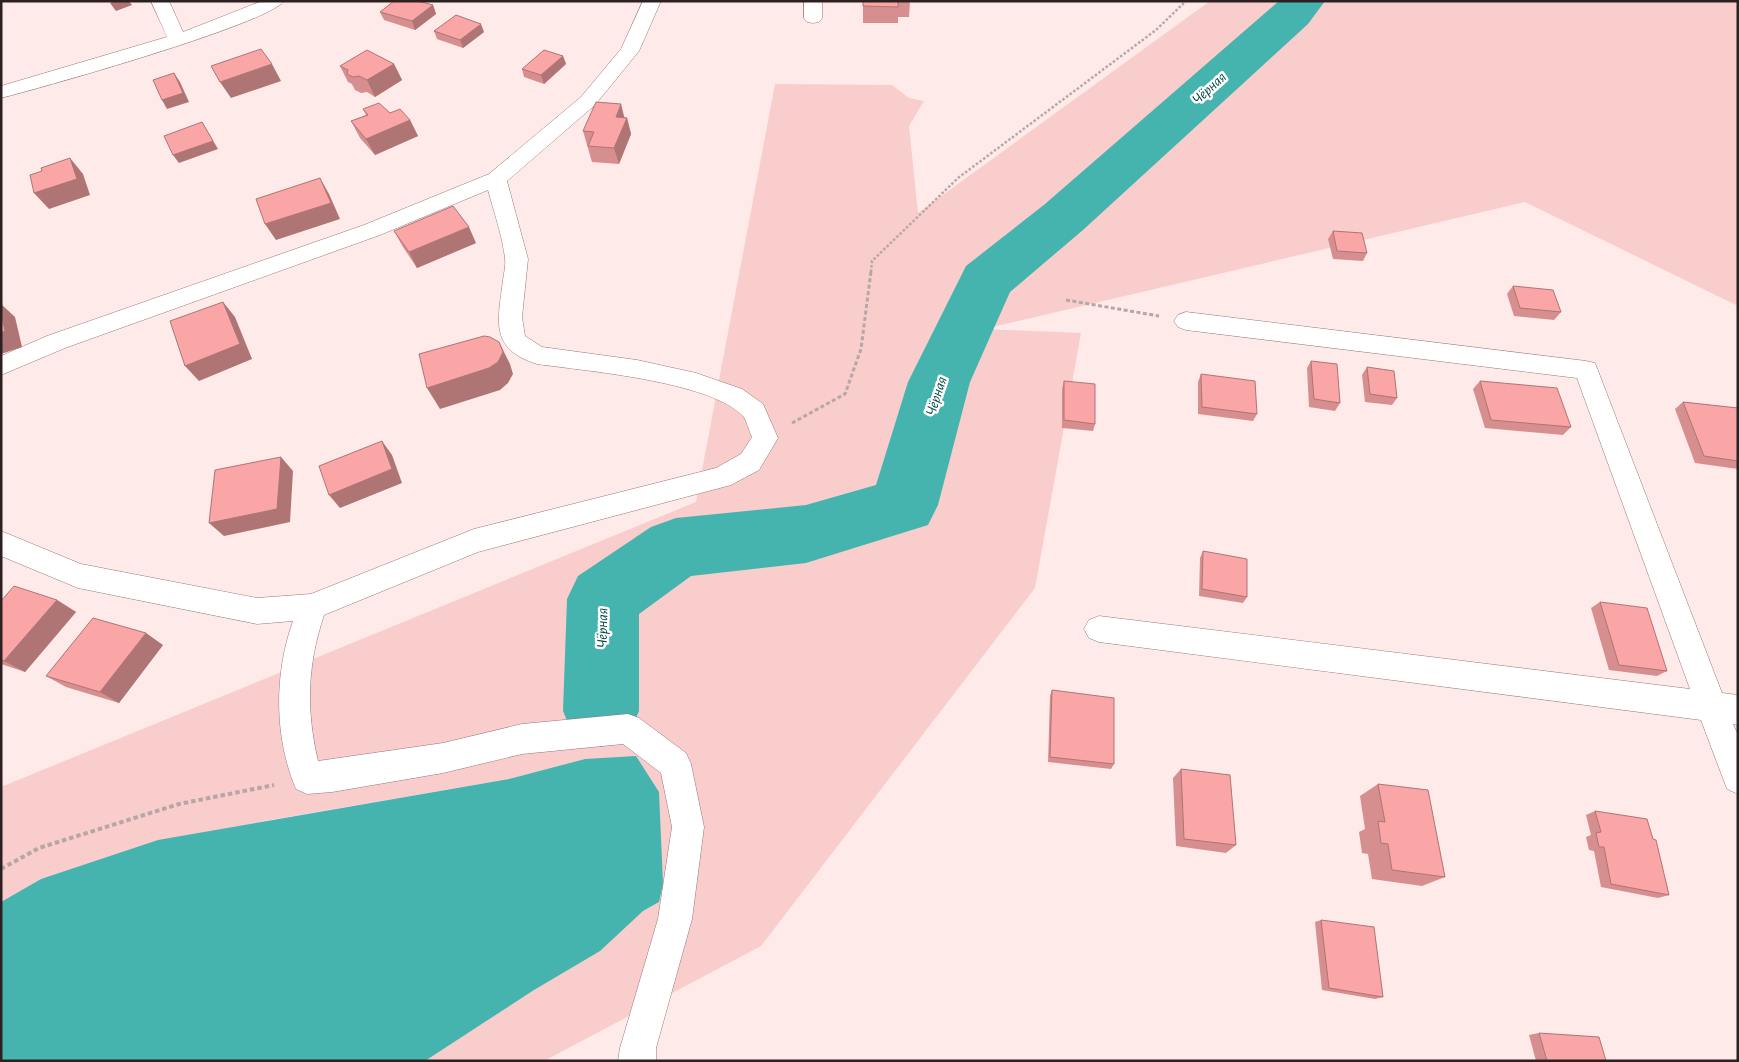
<svg xmlns="http://www.w3.org/2000/svg" width="1739" height="1062" font-family="'Alegreya Sans',sans-serif">
<rect width="100%" height="100%" fill="#feeae9"/>
<polygon fill="#f8cdcc" points="1210,1 1738,1 1738,306 1525,202 984,329 1081,333 1035,588 761,946 544,1061 425,1061 534,990 643,911 659,902 585,759 509,779 264,821 41,879 1,902 1,787 696,502 775,84 892,85 909,98 924,101 909,126 918,213"/>
<polygon fill="#45b4ae" points="636,756 659,792 663,884 659,902 643,911 600,951 534,990 425,1061 1,1061 1,902 41,879 158,840 509,779 585,759"/>
<g fill="none" stroke-linecap="round" stroke-linejoin="round">
<polygon fill="#45b4ae" fill-rule="evenodd" points="1279,1 1325,1 1308,24 1083,230 1010,292 970,382 938,505 928,525 806,563 691,576 639,614 639,711 628,737 601,747 574,737 563,711 567,599 578,576 651,527 676,518 806,505 876,485 908,382 966,266 1045,204"/>
<g stroke="#957877" stroke-width="1">
<g id="minor">
<path d="M151,1h18l14,31 79,-31h22c-16,23 -243,87 -283,97v-12l166,-49z"/>
<path d="M643,1h18l-22,50 -44,54 -88,76 21,78 -6,58 3,19 17,11 95,13 59,13 46,16 21,15 15,34 -19,32 -28,15 -253,67 -154,63c-17,52 -18,94 -6,146l125,-18 79,-19 106,-10 11,4 47,35 5,11 13,63 -12,92 -36,129v13h-38l2,-13 38,-129 14,-92 -11,-54 -38,-29 -101,10 -79,19 -111,19 -25,2 -11,-5c-22,-52 -22,-115 -3,-168l-36,3 -179,-36 -77,-32v-25l80,33 176,34 54,-4 163,-65 242,-61 25,-14 11,-17c-3,-6 -5,-16 -9,-21 -34,-35 -157,-45 -206,-52 -48,-15 -39,-43 -34,-84 1,-7 3,-15 2,-22 -3,-23 -11,-46 -17,-68l-108,45 -315,113 -64,27v-19l46,-20 317,-111 125,-51 92,-77 40,-48z"/>
<polygon points="804,1 822,1 822,18 819,22 813,23 807,22 804,18"/>
<polygon points="1186,312 1586,361 1595,363 1722,693 1738,695 1738,725 1733,724 1738,735 1738,794 1727,789 1701,720 1099,642 1089,638 1084,629 1089,620 1099,616 1690,689 1577,378 1186,330 1178,327 1174,321 1178,315"/>
</g>
</g>
<polyline stroke="#b8a6a6" stroke-width="2.5" stroke-dasharray="2.5 2" stroke-linecap="butt" points="871,272 872,261 958,178 1156,30 1186,1"/>
<g stroke="#b8a6a6" stroke-width="3" stroke-dasharray="4 2.5" stroke-linecap="butt">
<polyline points="1066,300 1159,316"/>
<polyline points="792,423 845,394 861,349 871,271"/>
</g>
<polyline stroke="#b8a6a6" stroke-width="4" stroke-dasharray="4.5 3" stroke-linecap="butt" points="1,869 39,848 179,804 274,785"/>
<use href="#minor" fill="#fff" fill-rule="evenodd"/>
</g>
<g fill="#d78e8f">
<polygon points="863,1 910,1 909,17 898,17 898,23 863,23"/>
<polygon points="433,5 436,14 415,30 384,20 380,12"/>
<polygon points="434,31 484,32 463,48 437,39"/>
<polygon points="563,56 566,64 544,84 524,77 522,69"/>
<polygon points="394,64 402,80 375,97 367,92 361,93 355,90 352,84 348,82 340,66"/>
<polygon points="363,109 390,113 410,120 418,136 375,155 360,138 351,121 366,115"/>
<polygon points="625,117 627,118 631,134 619,164 592,162 583,131"/>
<polygon points="394,231 476,243 417,268 403,247"/>
<polygon points="1333,231 1367,253 1363,261 1333,259 1328,239"/>
<polygon points="1513,286 1561,312 1554,320 1514,316 1507,294"/>
<polygon points="1311,361 1340,403 1335,411 1309,407 1307,368"/>
<polygon points="1367,367 1397,398 1392,405 1365,402 1362,375"/>
<polygon points="1201,374 1257,414 1253,421 1198,414 1198,382"/>
<polygon points="1064,381 1095,424 1093,431 1062,428 1062,389"/>
<polygon points="1480,381 1571,427 1563,435 1485,428 1473,389"/>
<polygon points="1683,402 1738,408 1738,469 1695,463 1675,409"/>
<polygon points="1203,551 1247,597 1243,603 1199,596 1200,558"/>
<polygon points="57,600 76,612 25,672 1,664 1,601"/>
<polygon points="1600,602 1667,671 1657,676 1609,670 1591,608"/>
<polygon points="163,645 119,703 66,687 46,676"/>
<polygon points="1052,690 1114,764 1111,769 1048,762 1050,696"/>
<polygon points="1181,769 1236,845 1226,853 1176,846 1173,778"/>
<polygon points="1378,784 1445,877 1422,886 1372,879 1368,854 1362,853 1359,832 1365,829 1360,796"/>
<polygon points="1595,811 1669,895 1658,898 1601,887 1594,851 1589,850 1586,837 1591,835 1586,815"/>
<polygon points="1321,920 1383,997 1375,999 1322,990 1315,922"/>
<polygon points="1539,1033 1606,1061 1536,1061 1529,1035"/>
</g>
<g fill="#af7474">
<polygon points="114,1 129,1 132,5 116,11 110,3"/>
<polygon points="433,5 436,14 415,30 412,21"/>
<polygon points="481,24 484,32 463,48 460,40"/>
<polygon points="563,56 566,64 544,84 541,75"/>
<polygon points="272,64 281,81 231,98 220,82"/>
<polygon points="394,64 402,80 375,97 367,80"/>
<polygon points="174,73 180,82 189,102 167,109 162,100"/>
<polygon points="621,104 625,120 616,117"/>
<polygon points="627,118 631,134 619,164 614,148"/>
<polygon points="410,120 418,136 375,155 366,139"/>
<polygon points="202,122 218,149 179,163 173,155"/>
<polygon points="70,158 83,174 90,195 49,209 34,193"/>
<polygon points="320,178 329,194 340,219 276,240 265,224"/>
<polygon points="469,227 476,243 417,268 409,252"/>
<polygon points="223,302 235,317 252,359 199,381 185,366"/>
<polygon points="1,304 15,317 22,347 1,354"/>
<polygon points="499,342 510,364 513,374 508,383 500,390 440,409 427,388"/>
<polygon points="382,441 392,455 402,483 340,508 329,495"/>
<polygon points="281,457 293,471 290,522 224,536 209,523"/>
<polygon points="57,600 76,612 25,672 4,661"/>
<polygon points="146,633 163,645 119,703 100,692"/>
</g>
<g fill="#faa5a6" stroke="#af7474">
<polygon points="394,1 418,1 433,5 412,21 380,12"/>
<polygon points="863,1 898,1 898,7 863,6"/>
<polygon points="456,15 481,24 460,40 434,31"/>
<polygon points="261,49 272,64 220,82 211,66"/>
<polygon points="367,50 394,64 367,80 359,76 353,77 347,74 348,70 340,66"/>
<polygon points="544,50 563,56 541,75 522,69"/>
<polygon points="174,73 183,93 162,100 153,80"/>
<polygon points="596,102 621,104 616,117 627,118 614,148 588,146 594,132 583,131"/>
<polygon points="379,103 390,113 400,109 410,120 366,139 351,121 368,115 363,109"/>
<polygon points="202,122 213,141 173,155 164,136"/>
<polygon points="70,158 77,179 34,193 30,175 42,171 41,168"/>
<polygon points="320,178 331,203 265,224 256,199"/>
<polygon points="453,206 469,227 409,252 394,231"/>
<polygon points="1333,231 1362,233 1367,253 1337,251"/>
<polygon points="1513,286 1553,290 1561,312 1520,308"/>
<polygon points="223,302 240,344 185,366 170,321"/>
<polygon points="1,312 5,331 1,333"/>
<polygon points="484,336 490,337 499,342 503,352 498,362 489,368 427,388 419,354"/>
<polygon points="1311,361 1337,364 1340,403 1314,399"/>
<polygon points="1367,367 1394,371 1397,398 1370,394"/>
<polygon points="1201,374 1255,381 1257,414 1202,407"/>
<polygon points="1064,381 1095,384 1095,424 1064,420"/>
<polygon points="1480,381 1557,388 1571,427 1491,420"/>
<polygon points="1683,402 1738,408 1738,461 1704,456"/>
<polygon points="382,441 392,469 329,495 319,466"/>
<polygon points="281,457 277,509 209,523 215,470"/>
<polygon points="1203,551 1247,559 1247,597 1202,589"/>
<polygon points="14,586 57,600 4,661 1,660 1,601"/>
<polygon points="1600,602 1647,608 1667,671 1619,665"/>
<polygon points="93,618 146,633 100,692 46,676"/>
<polygon points="1052,690 1114,698 1114,764 1050,757"/>
<polygon points="1181,769 1230,775 1236,845 1184,839"/>
<polygon points="1378,784 1428,790 1445,877 1392,870 1388,844 1381,843 1378,821 1385,822"/>
<polygon points="1595,811 1647,819 1653,839 1656,840 1669,895 1611,884 1604,847 1599,847 1596,833 1601,832"/>
<polygon points="1321,920 1374,927 1383,997 1329,988"/>
<polygon points="1539,1033 1599,1037 1606,1061 1547,1061"/>
</g>
<g text-anchor="middle" stroke-width="5" stroke-linejoin="round" paint-order="stroke">
<g font-size="15" font-style="italic" fill="#004643" stroke="#fff">
<text transform="translate(1209 88) rotate(-42)" y="5">Чёрная</text>
<text transform="translate(936 396) rotate(-72)" y="5">Чёрная</text>
<text transform="translate(602 628) rotate(-89)" y="5">Чёрная</text>
</g>
</g>
<rect width="1739" height="1062" fill="none" stroke="#2c2020" stroke-width="5"/>
</svg>
